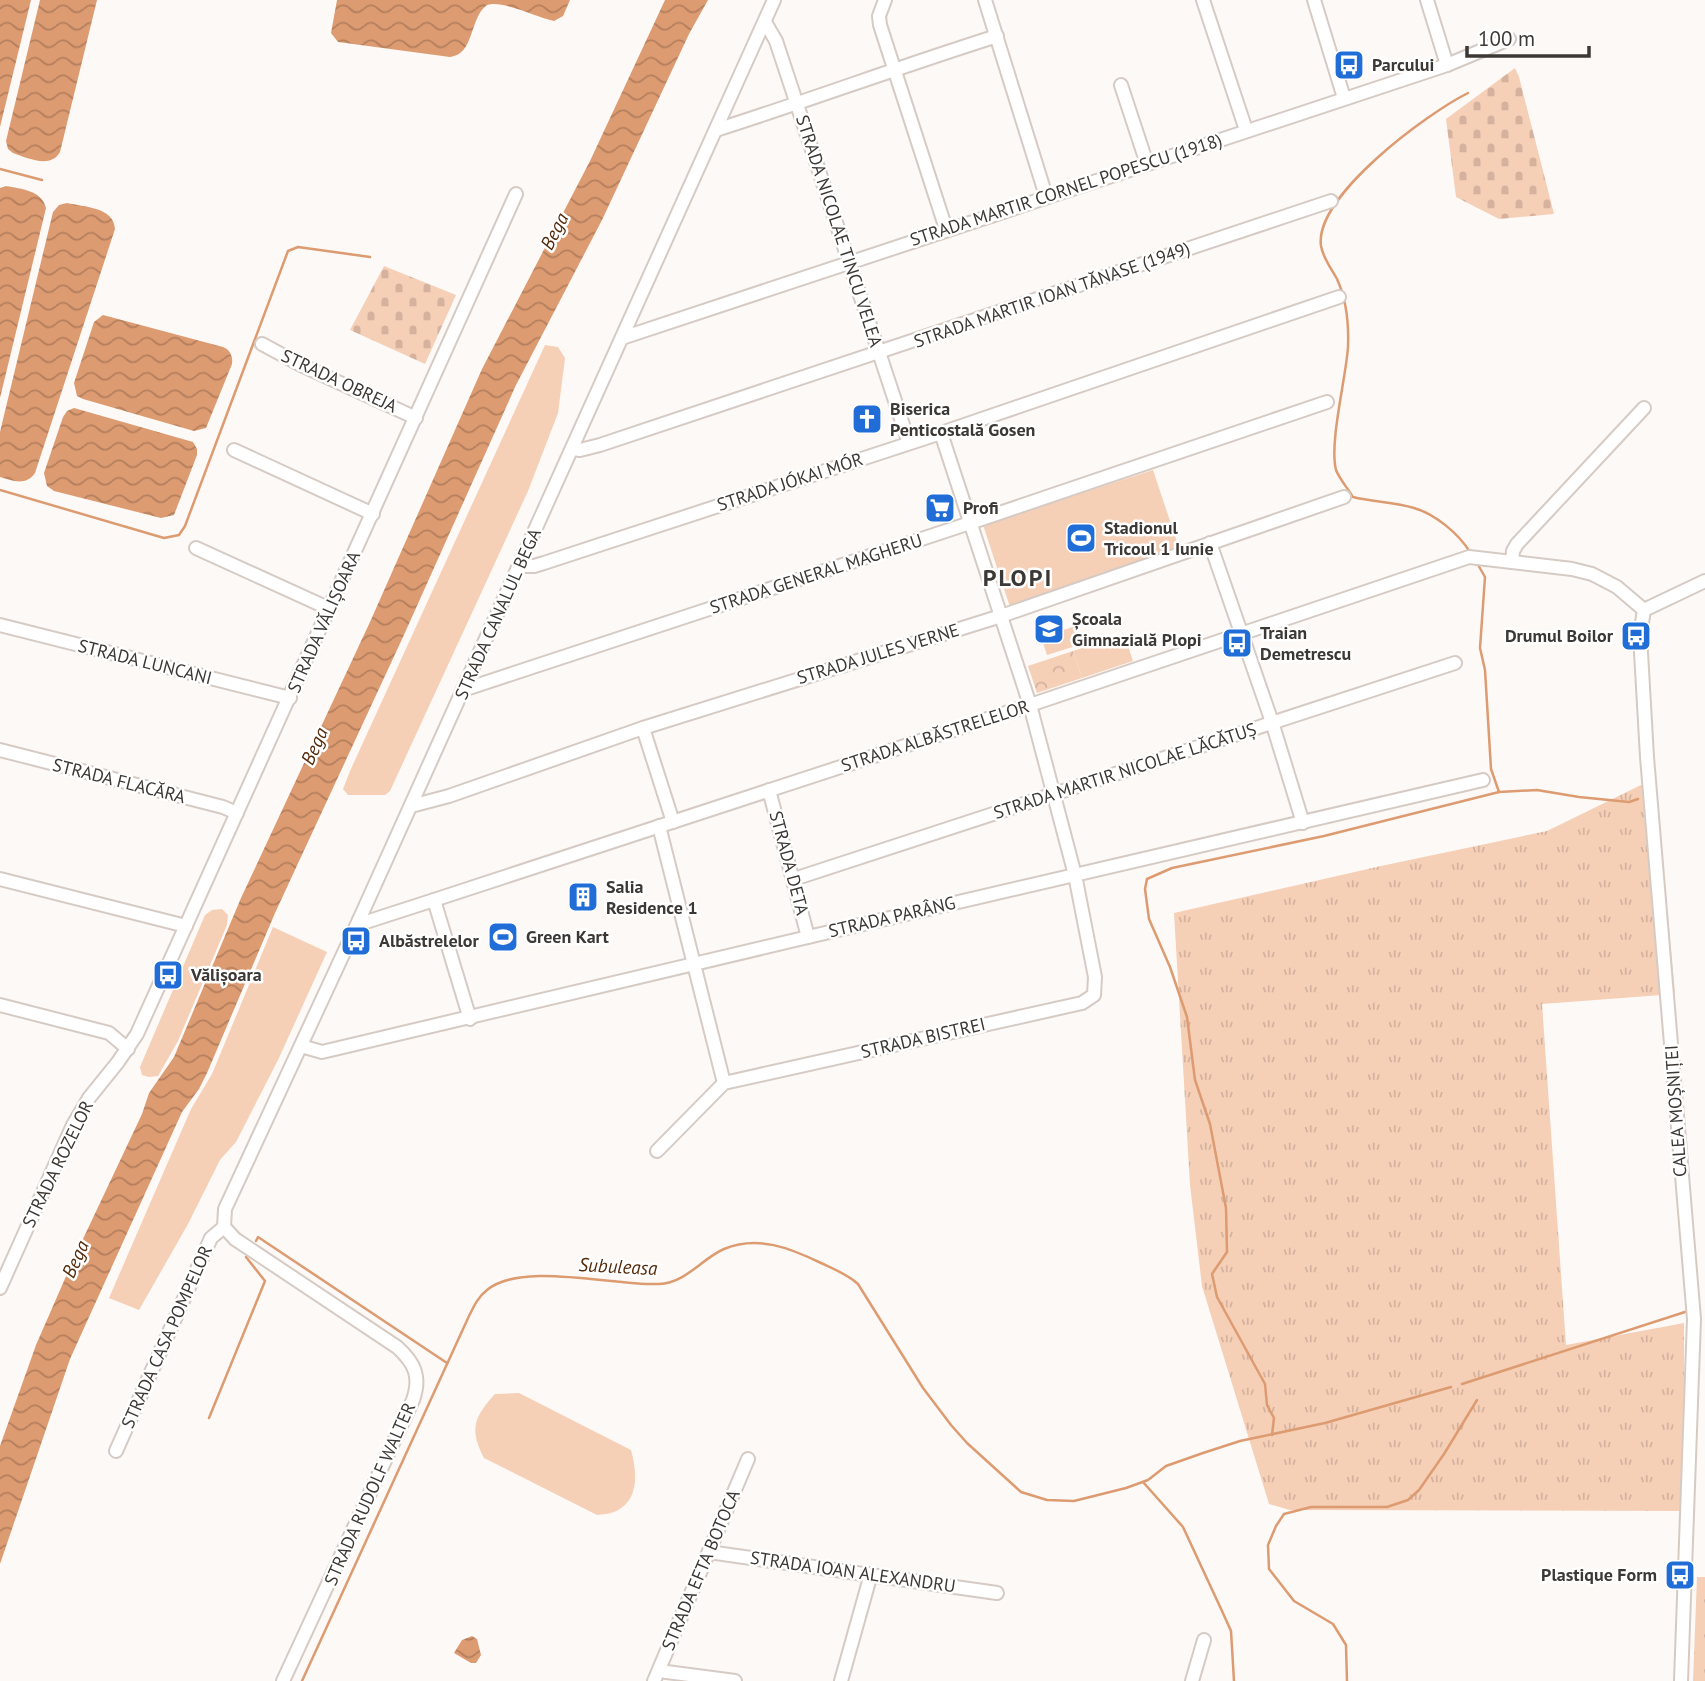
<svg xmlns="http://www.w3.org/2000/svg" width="1705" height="1681" font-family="'PT Sans',sans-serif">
<defs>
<pattern id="grass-tufts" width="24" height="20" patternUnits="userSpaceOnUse" patternTransform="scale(1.75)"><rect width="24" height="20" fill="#f6cfb7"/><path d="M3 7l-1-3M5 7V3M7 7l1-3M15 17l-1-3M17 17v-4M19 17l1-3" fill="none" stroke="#d4b29e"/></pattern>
<pattern id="cemetery-stones" width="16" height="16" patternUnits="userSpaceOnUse" patternTransform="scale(1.75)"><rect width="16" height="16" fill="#f6cfb7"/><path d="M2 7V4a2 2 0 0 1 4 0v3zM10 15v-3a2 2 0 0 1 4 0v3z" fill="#d4b29e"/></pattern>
<pattern id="park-crowns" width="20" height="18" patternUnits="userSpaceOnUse" patternTransform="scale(1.75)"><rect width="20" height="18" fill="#f6cfb7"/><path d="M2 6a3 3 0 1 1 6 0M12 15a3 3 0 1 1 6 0" fill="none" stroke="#d4b29e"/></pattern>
<pattern id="water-waves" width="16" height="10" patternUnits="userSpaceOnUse" patternTransform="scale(1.75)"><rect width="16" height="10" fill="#dd9b71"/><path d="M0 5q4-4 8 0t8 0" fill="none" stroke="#b47f5e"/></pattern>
</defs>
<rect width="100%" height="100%" fill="#fdf9f6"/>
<g fill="url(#grass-tufts)">
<polygon points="1656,784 1675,994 1542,1004 1566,1345 1684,1323 1684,1511 1290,1510 1269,1504 1202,1286 1190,1185 1174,913 1381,866 1547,831 1641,785"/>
<polygon points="1697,1577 1705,1577 1705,1681 1693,1681"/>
</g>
<g fill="url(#cemetery-stones)">
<polygon points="1515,68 1519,77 1554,214 1499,219 1456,197 1446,119"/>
<polygon points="384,266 456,295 425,364 350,330"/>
</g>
<polygon fill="url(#park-crowns)" points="1073,651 1082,678 1037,693 1028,666"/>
<g fill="#f6cfb7">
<polygon points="545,345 558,347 565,358 558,413 528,491 390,791 385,795 348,795 343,789 350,771"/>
<polygon points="1153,470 1180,551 1010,607 983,525"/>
<polygon points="1076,626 1082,644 1047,655 1041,637"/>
<polygon points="1124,634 1133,661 1082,678 1073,651"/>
<polygon points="222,909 228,915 227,925 178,1041 158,1076 149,1077 142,1075 140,1067 205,915 212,910"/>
<polygon points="273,927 327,952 278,1060 236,1142 220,1160 188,1224 139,1310 109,1298 191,1109 212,1074"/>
<path d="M519,1393l112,57c6,22 9,51 -17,62 -5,2 -12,2 -17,3l-113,-57c-15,-29 -10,-41 11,-64z"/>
</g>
<g fill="url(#water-waves)">
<polygon points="0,0 31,0 0,127"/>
<path d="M40,0h57l-37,152c-9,17 -33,6 -47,1l-5,-4 -2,-8z"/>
<path d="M337,0h233l-7,16 -9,5c-18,-4 -51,-21 -67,-16 -18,13 -12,49 -37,52l-112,-15 -7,-9z"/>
<polygon points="665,0 708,0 689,34 602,220 516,385 403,637 275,913 207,1073 199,1089 182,1112 70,1359 0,1564 0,1446 36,1345 74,1258 142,1114 149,1093 174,1057 241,898 370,622 482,369 590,161"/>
<path d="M6,186c15,3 36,4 40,22l-46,190v-210z"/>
<path d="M67,203c17,4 47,4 48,26l-80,244c-9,13 -22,8 -35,4v-45l53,-220 6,-7z"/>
<path d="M103,315l120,32c7,3 10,9 9,17l-26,64 -12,3 -111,-32 -6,-3 -3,-13 20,-61z"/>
<polygon points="74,408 193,442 197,449 197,455 174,515 161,518 54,491 47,486 44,473 63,417 67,411"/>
<polygon points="472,1636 477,1639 481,1655 476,1663 471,1663 454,1653 462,1640"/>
</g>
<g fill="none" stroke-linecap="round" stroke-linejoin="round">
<g stroke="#dd9b71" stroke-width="2.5">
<path d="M1468,93c-40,20 -154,103 -147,153 2,12 10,22 16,33 10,22 12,44 11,68 -2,31 -19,96 -12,123 3,8 12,19 17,27 20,5 41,5 61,11 21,6 44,25 56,44"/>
<polyline points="0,169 42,180"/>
<polyline points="0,490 164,538 179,535 185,526 288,251 298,247 370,257"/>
<polyline points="1477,563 1485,577 1480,648 1485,670 1491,769 1499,792"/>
<polyline points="256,1241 258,1237 447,1363"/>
<polyline points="1462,1384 1688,1311"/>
<polyline points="209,1418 265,1281 246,1257"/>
<polyline points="1272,1435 1274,1418 1267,1405 1265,1384 1217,1297 1212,1274 1227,1252 1226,1208 1210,1124 1195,1080 1187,1017 1170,967 1149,919 1145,889 1147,879 1172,868 1324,836 1499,792 1537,790 1579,797 1629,802 1638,799"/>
<polyline points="1143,1482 1183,1527 1222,1611 1231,1631 1234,1681"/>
<path d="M302,1681l167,-365c5,-10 9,-19 18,-26 35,-29 127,-4 172,-6 27,-1 42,-25 65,-35 34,-14 66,-1 97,14 13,6 26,11 37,21l65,104 28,37 16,18 54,49 26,8 27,1 52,-13 22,-8 18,-14 37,-13 37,-12 85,-18 126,-36"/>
<polyline points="1347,1681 1346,1645 1333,1624 1294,1601 1269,1569 1268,1545 1276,1526 1284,1514 1311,1507 1387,1507 1408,1500 1419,1490 1444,1454 1477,1400"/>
</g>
<g stroke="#d6cbc4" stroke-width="16">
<g id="minor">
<polyline points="885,0 879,16 880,25 946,229"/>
<polyline points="985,0 1046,196"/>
<polyline points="1203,0 1246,130"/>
<polyline points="1314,0 1344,98"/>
<polyline points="1427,0 1447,65"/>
<polyline points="765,22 776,41 909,443"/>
<polyline points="1121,85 1147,164"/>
<path d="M716,130c94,-30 186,-64 281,-94"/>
<path d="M622,338c275,-90 549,-184 825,-273l62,-26"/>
<polyline points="262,344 301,365 416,418"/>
<polyline points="572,449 580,450 600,445 1331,201"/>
<polyline points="234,450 373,514"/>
<polyline points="1210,543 1272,722 1303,823"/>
<polyline points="196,548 330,609"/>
<polyline points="1512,562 1513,551 1517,544 1644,408"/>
<polyline points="519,566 534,566 544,563 941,433 1339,297"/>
<polyline points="0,625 290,698"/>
<polyline points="463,690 970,523 1327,402"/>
<polyline points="643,728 673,822"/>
<polyline points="0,750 223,807 237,813"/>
<polyline points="769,790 808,937"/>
<polyline points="411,806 449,796 643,728 1001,616 1344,497"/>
<polyline points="659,826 724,1083"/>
<polyline points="0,879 186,926"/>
<polyline points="794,879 1455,663"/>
<polyline points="434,900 470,1019"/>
<polyline points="359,920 366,922 434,900 1030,705 1469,557 1572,569 1592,574 1617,587 1644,610"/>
<polyline points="0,1005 109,1033 128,1049"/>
<polyline points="301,1046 322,1052 808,937 1483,780"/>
<polyline points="657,1151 724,1083 1082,1003 1094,995 1095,977 1075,875 1030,705 941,433"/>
<polyline points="224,1227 225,1209 359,920 774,0"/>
<path d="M224,1227l11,12 162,108c18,16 24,30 16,53l-130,281"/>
<polyline points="0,1288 73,1125 89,1098 118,1062 137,1034 516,194"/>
<polyline points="116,1451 211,1238 224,1227"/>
<polyline points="709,1552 997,1593"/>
<polyline points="659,1671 735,1681"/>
<polyline points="654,1681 748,1459"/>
<polyline points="841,1681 871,1574"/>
<polyline points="1192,1681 1204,1640"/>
<polyline points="1681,1681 1694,1319 1647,757 1640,635 1644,610 1705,581"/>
</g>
</g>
<use href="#minor" stroke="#fff" stroke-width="12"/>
</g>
<defs>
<g id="bus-square" transform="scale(1.575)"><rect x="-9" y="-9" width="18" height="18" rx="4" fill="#216dd8" stroke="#fff"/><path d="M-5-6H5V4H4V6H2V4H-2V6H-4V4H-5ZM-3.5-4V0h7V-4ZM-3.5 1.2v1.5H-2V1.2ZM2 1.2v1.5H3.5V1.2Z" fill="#fff"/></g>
<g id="church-square" transform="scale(1.575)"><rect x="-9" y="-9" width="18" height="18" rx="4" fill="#216dd8" stroke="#fff"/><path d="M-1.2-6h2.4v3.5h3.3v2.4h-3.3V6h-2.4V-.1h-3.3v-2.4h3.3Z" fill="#fff"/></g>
<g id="supermarket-square" transform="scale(1.575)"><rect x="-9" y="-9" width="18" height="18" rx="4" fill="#216dd8" stroke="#fff"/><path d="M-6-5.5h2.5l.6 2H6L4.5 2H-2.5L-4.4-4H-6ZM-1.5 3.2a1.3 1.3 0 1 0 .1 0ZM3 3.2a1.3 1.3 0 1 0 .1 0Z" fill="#fff"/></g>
<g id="stadium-square" transform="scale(1.575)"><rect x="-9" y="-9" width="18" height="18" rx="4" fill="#216dd8" stroke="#fff"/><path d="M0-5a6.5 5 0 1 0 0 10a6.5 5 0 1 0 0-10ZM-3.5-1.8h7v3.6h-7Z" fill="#fff"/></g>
<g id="school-square" transform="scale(1.575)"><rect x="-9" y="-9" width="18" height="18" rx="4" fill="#216dd8" stroke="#fff"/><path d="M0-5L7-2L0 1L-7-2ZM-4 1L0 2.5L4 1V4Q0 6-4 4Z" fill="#fff"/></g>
<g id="building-square" transform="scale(1.575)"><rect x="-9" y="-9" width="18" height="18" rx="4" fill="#216dd8" stroke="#fff"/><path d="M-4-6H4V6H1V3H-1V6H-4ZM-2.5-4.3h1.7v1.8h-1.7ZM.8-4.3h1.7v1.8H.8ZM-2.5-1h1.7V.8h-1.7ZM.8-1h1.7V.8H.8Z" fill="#fff"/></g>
</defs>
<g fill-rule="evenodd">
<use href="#bus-square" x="1349" y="65"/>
<use href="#church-square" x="867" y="419"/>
<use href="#supermarket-square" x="940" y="508"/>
<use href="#stadium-square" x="1081" y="538"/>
<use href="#school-square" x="1049" y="629"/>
<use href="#bus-square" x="1636" y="636"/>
<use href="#bus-square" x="1237" y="643"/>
<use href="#building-square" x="583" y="897"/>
<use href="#stadium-square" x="503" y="937"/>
<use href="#bus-square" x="356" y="941"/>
<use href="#bus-square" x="168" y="975"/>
<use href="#bus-square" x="1680" y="1575"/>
</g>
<g text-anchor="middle" stroke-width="5" stroke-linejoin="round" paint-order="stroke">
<g font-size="18" font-weight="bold" fill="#3c3835" stroke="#fff" text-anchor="start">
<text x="1372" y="71">Parcului</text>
<text x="890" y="415">Biserica<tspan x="890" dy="21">Penticostală Gosen</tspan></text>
<text x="963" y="514">Profi</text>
<text x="1104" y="534">Stadionul<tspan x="1104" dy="21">Tricoul 1 Iunie</tspan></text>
<text x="1072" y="625">Școala<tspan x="1072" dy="21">Gimnazială Plopi</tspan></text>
<text x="1260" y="639">Traian<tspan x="1260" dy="21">Demetrescu</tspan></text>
<text x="1613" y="642" text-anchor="end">Drumul Boilor</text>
<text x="606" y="893">Salia<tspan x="606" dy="21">Residence 1</tspan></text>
<text x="526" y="943">Green Kart</text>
<text x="379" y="947">Albăstrelelor</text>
<text x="191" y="981">Vălișoara</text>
<text x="1657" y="1581" text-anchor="end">Plastique Form</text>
</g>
<g font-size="18" fill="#3c3835" stroke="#fff">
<text transform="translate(1066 190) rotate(-18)" y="6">STRADA MARTIR CORNEL POPESCU (1918)</text>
<text transform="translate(839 231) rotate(72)" y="6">STRADA NICOLAE TINCU VELEA</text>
<text transform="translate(1052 295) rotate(-19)" y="6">STRADA MARTIR IOAN TĂNASE (1949)</text>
<text transform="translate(339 381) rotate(25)" y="6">STRADA OBREJA</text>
<text transform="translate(790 482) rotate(-18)" y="6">STRADA JÓKAI MÓR</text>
<text transform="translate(816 574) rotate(-18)" y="6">STRADA GENERAL MAGHERU</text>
<text transform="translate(498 614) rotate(-66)" y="6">STRADA CANALUL BEGA</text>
<text transform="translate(324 622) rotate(-66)" y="6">STRADA VĂLIȘOARA</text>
<text transform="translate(878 654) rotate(-17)" y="6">STRADA JULES VERNE</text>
<text transform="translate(145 662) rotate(14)" y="6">STRADA LUNCANI</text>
<text transform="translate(935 736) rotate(-18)" y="6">STRADA ALBĂSTRELELOR</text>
<text transform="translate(1125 771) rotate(-18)" y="6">STRADA MARTIR NICOLAE LĂCĂTUȘ</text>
<text transform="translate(119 781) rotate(14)" y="6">STRADA FLACĂRA</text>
<text transform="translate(789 863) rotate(75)" y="6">STRADA DETA</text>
<text transform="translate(892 917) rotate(-13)" y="6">STRADA PARÂNG</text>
<text transform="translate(923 1038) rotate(-13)" y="6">STRADA BISTREI</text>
<text transform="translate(1676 1111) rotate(-94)" y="6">CALEA MOȘNIȚEI</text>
<text transform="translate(58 1164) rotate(-64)" y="6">STRADA ROZELOR</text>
<text transform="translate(167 1337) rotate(-66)" y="6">STRADA CASA POMPELOR</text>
<text transform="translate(370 1494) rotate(-66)" y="6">STRADA RUDOLF WALTER</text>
<text transform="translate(701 1570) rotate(-67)" y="6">STRADA EFTA BOTOCA</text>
<text transform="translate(853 1572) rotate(8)" y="6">STRADA IOAN ALEXANDRU</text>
</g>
<g font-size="19" font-style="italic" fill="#552a09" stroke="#fff">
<text transform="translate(554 231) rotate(-63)" y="7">Bega</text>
<text transform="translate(314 746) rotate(-66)" y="7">Bega</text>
<text transform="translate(75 1259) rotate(-66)" y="7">Bega</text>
<text transform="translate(618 1266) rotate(3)" y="7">Subuleasa</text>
</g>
<g font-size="24" font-weight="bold" letter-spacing="2" fill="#3c3835" stroke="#fff">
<text x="1018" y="586">PLOPI</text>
</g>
</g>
<path d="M1467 46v10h122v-10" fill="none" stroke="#3c3835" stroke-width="3.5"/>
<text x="1478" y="46" font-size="21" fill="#3c3835" stroke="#ffffff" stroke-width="5" paint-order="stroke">100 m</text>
</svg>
